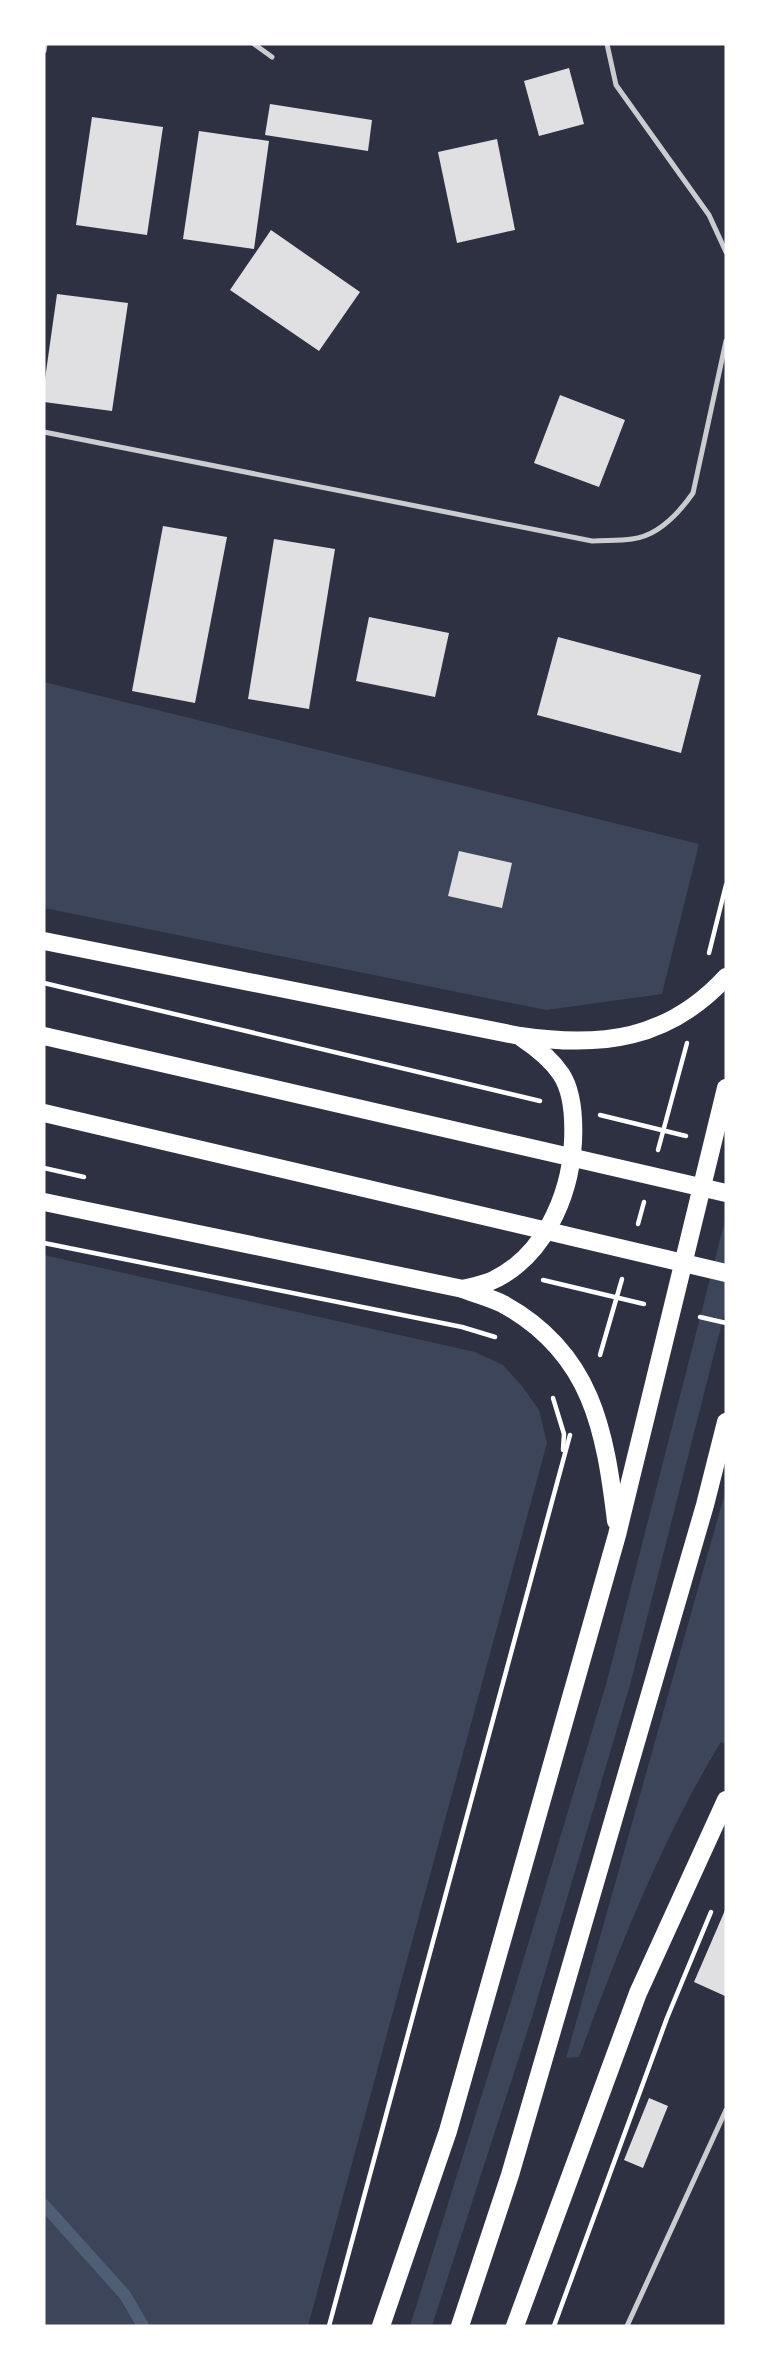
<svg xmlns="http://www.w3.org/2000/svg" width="770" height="2370" font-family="'Open Sans',sans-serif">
<rect width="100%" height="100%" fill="#2d3142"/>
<g fill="#3c4559">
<polygon points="44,682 699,844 662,994 546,1010 44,908"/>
<polygon points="726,1216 726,1307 630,1685 532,2017 432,2326 410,2326 511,2001 607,1681"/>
<polygon points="44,1255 475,1352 503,1365 522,1386 539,1410 547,1443 308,2326 44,2326"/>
<path d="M726,1489v256l-5,-3c-60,98 -102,207 -142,315l-13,1z"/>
</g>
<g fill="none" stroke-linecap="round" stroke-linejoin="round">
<polyline stroke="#4f5d75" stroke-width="12" points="44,2205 125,2295 143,2326"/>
</g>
<g fill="#e0e0e3">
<polygon points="569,68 584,124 539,136 524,81"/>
<polygon points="270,104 372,120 368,151 265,135"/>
<polygon points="92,117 163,127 147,235 76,225"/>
<polygon points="199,131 269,141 254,249 183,239"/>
<polygon points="497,139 515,230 457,243 438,152"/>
<polygon points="271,230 360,292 319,351 230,290"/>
<polygon points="57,294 128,303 112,411 44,402 44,386"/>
<polygon points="560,395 625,420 599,487 534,463"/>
<polygon points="163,526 227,537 195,703 132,691"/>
<polygon points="274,539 335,549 309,709 248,699"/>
<polygon points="369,617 449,633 435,697 356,681"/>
<polygon points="558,637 701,675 681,753 537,715"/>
<polygon points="459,851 512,863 502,908 448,896"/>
<polygon points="726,1908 726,1995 725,1996 694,1982"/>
<polygon points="649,2098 668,2106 643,2168 624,2160"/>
</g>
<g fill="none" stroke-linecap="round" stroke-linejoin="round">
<g stroke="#fff" stroke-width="4.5">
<polyline points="709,953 726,885"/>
<polyline points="44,983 540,1101"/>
<polyline points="600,1115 686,1136"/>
<polyline points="658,1150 687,1043"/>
<polyline points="44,1168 84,1177"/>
<polyline points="638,1224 644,1202"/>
<polyline points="44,1243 462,1327 495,1337"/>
<polyline points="543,1280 644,1304"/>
<polyline points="700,1317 726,1323"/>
<polyline points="600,1355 622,1279"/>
<polyline points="553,1398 564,1434 563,1450"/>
<polyline points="329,2326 570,1435"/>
<polyline points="554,2326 667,2018 711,1912"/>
</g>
<g stroke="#caccd0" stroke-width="5">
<polyline points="254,44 272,57"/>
<polyline points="607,44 616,85 709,215 726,252"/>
<polyline points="44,51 45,44"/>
<path d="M44,432l548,109c13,-1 27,0 40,-2 26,-3 47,-26 61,-46l33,-152"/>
<polyline points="627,2326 726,2110"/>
</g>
<g stroke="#fff" stroke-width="18">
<path d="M44,941l476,95c81,12 148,4 206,-59"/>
<polyline points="44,1036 726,1193"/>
<polyline points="44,1113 726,1273"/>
<path d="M44,1202l419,87c13,5 28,9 40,15 89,49 102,126 113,217"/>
<path d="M463,1289c8,-2 18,-4 26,-7 54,-23 81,-85 84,-140 1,-21 0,-50 -12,-68 -10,-15 -24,-26 -39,-36"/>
<polyline points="381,2326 448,2131 617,1535 726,1088"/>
<polyline points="460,2326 510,2175 705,1505 726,1422"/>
<polyline points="515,2326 638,1993 726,1800"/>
</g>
</g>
<rect width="770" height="2370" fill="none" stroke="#ffffff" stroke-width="91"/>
</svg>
